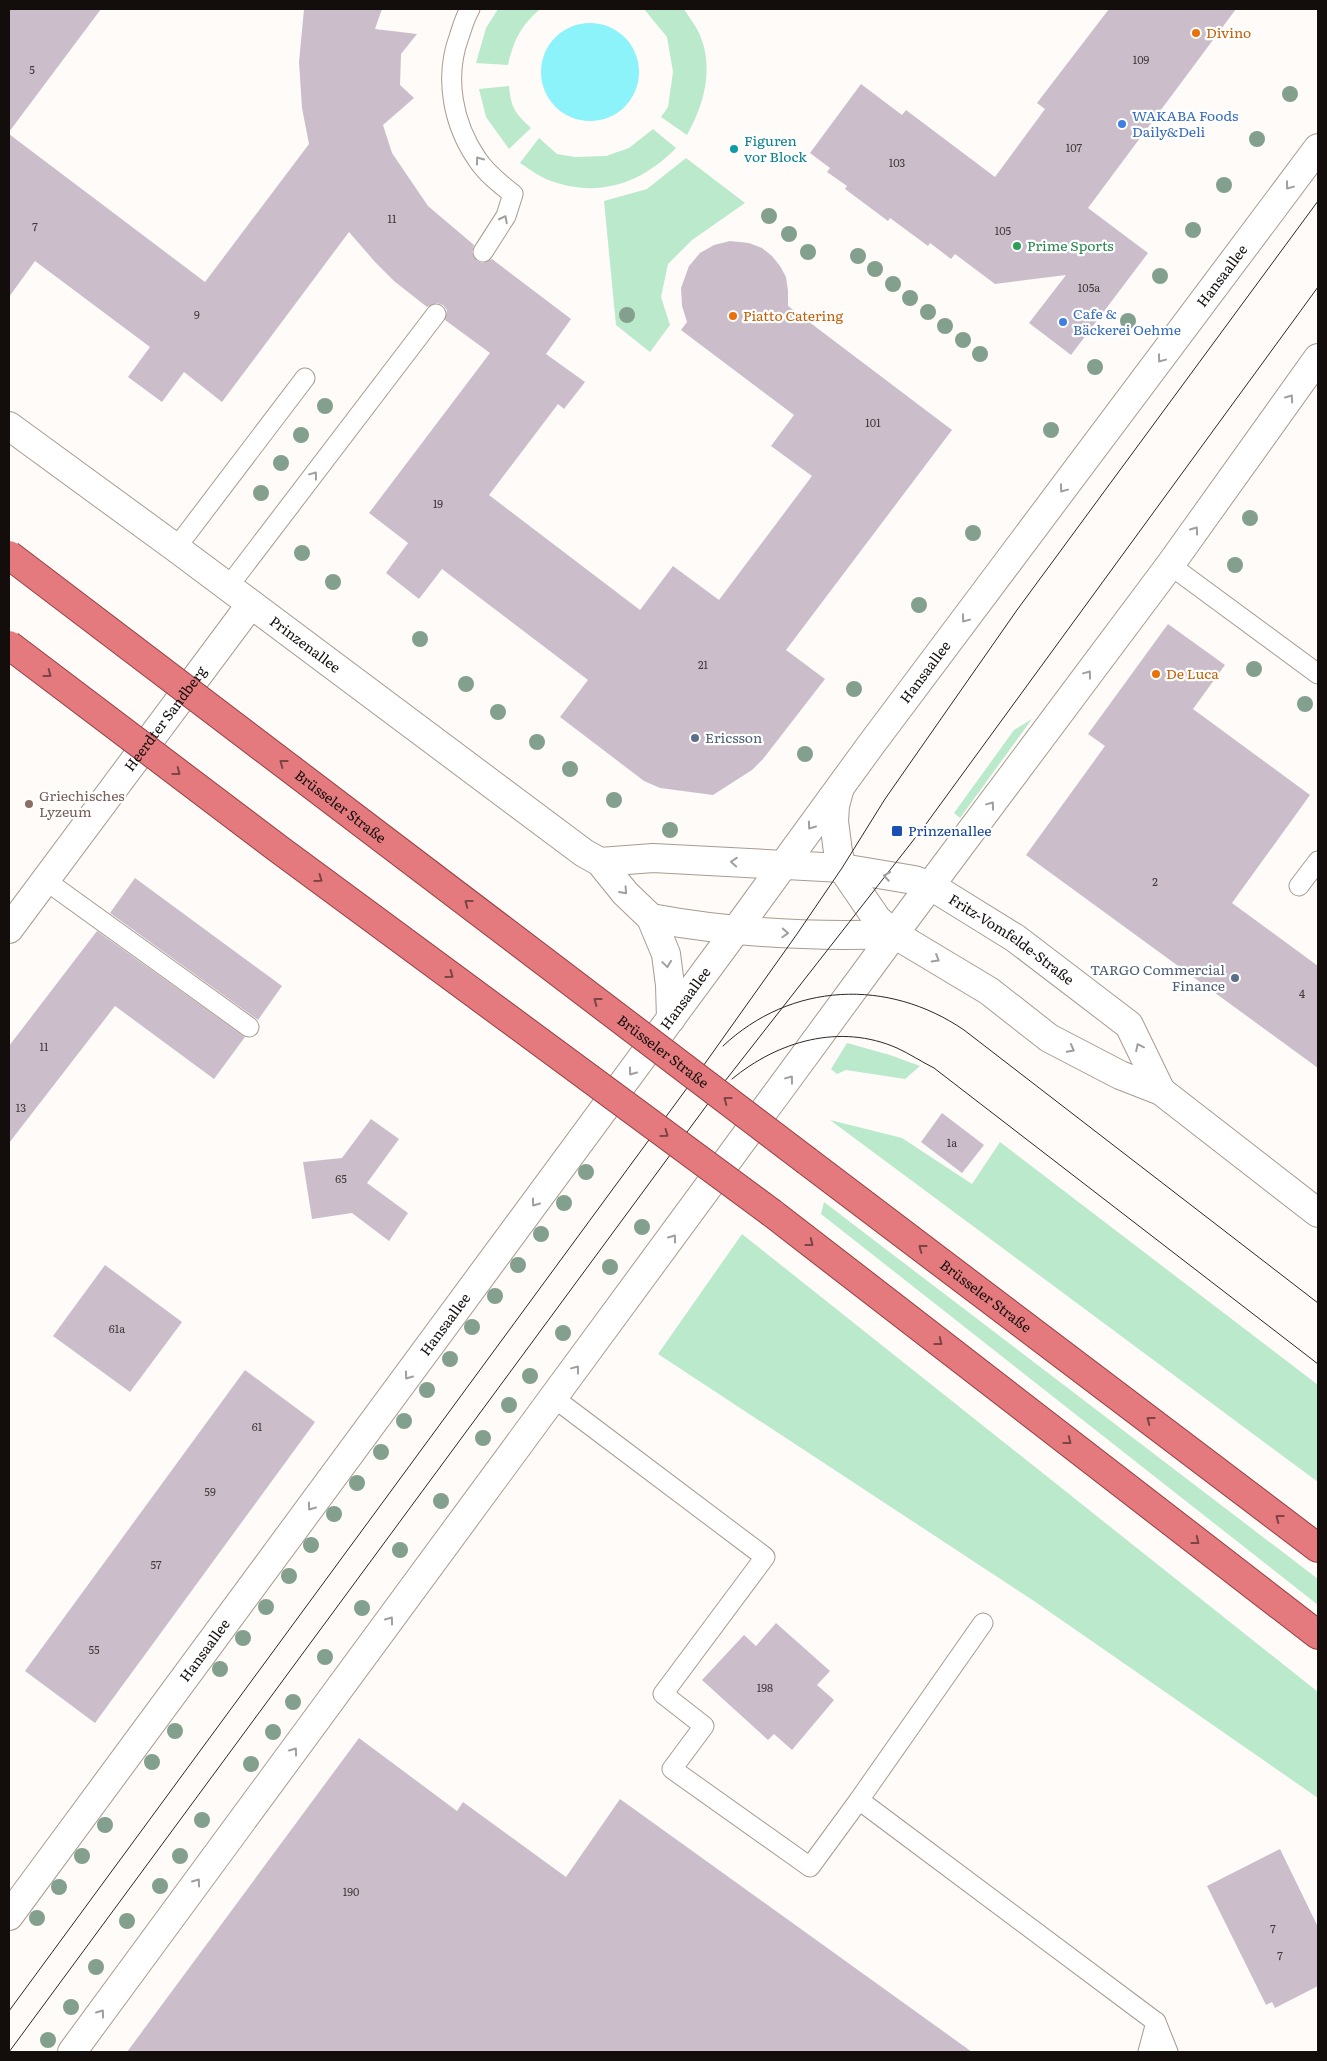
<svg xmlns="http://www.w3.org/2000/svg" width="1327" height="2061" font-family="Literata,serif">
<rect width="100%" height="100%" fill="#fefbf9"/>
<g fill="#bbe9cb">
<path d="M498,9h42c-19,17 -26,30 -32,56l-32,-2 10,-35z"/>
<path d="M644,9h40c5,8 12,17 16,26 14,34 4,70 -13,100l-26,-18 7,-10 5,-35 -6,-35z"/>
<path d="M509,86c2,22 6,27 22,42l-22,21 -23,-32 -7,-28z"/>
<path d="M653,129l23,19c-36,37 -81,51 -130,31 -9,-4 -18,-11 -26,-16l19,-25 18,16 18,3 31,-1 23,-8z"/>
<polygon points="686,158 745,203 692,240 668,264 661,297 670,325 650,352 616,325 604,201 647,189"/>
<polygon points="1032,719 960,818 954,813 1014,730"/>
<polygon points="847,1043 890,1055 920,1066 905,1079 846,1070 837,1074 831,1069"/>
<polygon points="830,1120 902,1138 972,1184 1000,1142 1318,1385 1318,1482"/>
<polygon points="824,1202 1318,1579 1318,1605 821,1214"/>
<polygon points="742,1234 1318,1692 1318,1798 1034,1601 658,1354"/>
</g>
<circle fill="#8df3fa" cx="590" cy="72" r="49"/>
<g fill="#cbbeca">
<polygon points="9,9 101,9 9,132"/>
<polygon points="304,9 382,9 375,29 417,34 401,54 400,85 414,98 383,125 392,153 428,206 474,245 472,252 477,261 483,263 492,259 571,319 546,354 585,382 564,409 558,404 489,495 640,610 673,566 719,600 812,476 771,446 794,415 681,330 687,322 682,306 681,288 689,266 700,253 714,245 730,241 749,243 762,248 772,256 780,266 786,277 788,291 788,306 952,430 786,650 825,679 763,759 752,770 713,795 660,788 644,781 560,717 588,680 442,569 419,599 386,573 408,543 369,513 490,353 445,320 447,310 443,305 437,303 427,307 394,281 375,262 349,232 222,402 184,372 162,402 128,377 150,347 35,261 9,297 9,134 205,282 309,144 302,108 299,62"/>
<polygon points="1109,9 1236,9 1088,208 1148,253 1071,355 1029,323 1066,275 995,284 955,254 951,259 930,243 928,246 890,218 888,221 845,189 847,186 827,172 830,168 810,153 861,84 902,115 906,110 995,177 1045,109 1037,103"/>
<polygon points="1168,624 1225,665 1193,709 1310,795 1232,903 1318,966 1318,1068 1026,855 1105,746 1088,734"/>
<polygon points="135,878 282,986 258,1020 110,913"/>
<polygon points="97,931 245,1037 214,1079 115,1006 9,1143 9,1046"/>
<polygon points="942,1113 984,1145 962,1173 921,1142"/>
<polygon points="371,1119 399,1139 367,1183 408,1213 389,1241 352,1213 312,1219 303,1162 342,1158"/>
<polygon points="105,1265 182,1322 130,1392 53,1336"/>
<polygon points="245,1370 315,1422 95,1723 25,1671"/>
<polygon points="776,1623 830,1671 817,1685 834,1700 792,1750 774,1734 768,1740 702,1680 744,1635 756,1646"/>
<polygon points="359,1738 457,1811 463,1802 566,1877 620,1799 972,2052 127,2052"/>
<polygon points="1280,1849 1318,1927 1318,1986 1275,2008 1272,2002 1266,2005 1207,1886"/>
</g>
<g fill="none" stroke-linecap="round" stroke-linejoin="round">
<g stroke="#a89b91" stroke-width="21">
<g id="service">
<path d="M470,9c-5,8 -8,19 -11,28 -15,41 -6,87 18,122 9,14 23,25 36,35l-7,22 -23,36"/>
<polyline points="176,548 305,378"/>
<polyline points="1170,565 1318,674"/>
<polyline points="228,587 436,314"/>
<polyline points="45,880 249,1027"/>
<polyline points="1299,886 1318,861"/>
<polyline points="554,1398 765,1557 663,1694 704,1726 672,1769 810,1867 859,1800"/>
<polyline points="983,1623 859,1800 1156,2022 1168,2052"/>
<polyline points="1148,2052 1156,2022"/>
</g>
</g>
<g stroke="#a89b91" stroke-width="30">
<g id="minor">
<path id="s1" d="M9,929l242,-325"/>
</g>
</g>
<g stroke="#a89b91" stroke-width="30">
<g id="tertiary">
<path id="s2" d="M9,426l167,122 408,305 16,9 25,31 26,25 15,36 4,31 1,34"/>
<polyline points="839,791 835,806 834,821 838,852 842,868 877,919 894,934 989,991 1049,1038 1120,1075 1161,1091 1318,1213"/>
<path id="s3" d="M600,862l53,-4 189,10 72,12 17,6 84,52 114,87 32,66"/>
<path d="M651,918c80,15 162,19 243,16"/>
<path id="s4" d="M9,1916l727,-986 134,-184 448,-598"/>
<polyline points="72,2052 894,934 1170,565 1318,358"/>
</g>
</g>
<g stroke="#973e40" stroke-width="30">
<g id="trunk">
<path id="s5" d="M807,1161l511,387"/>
<polyline points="772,1213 1318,1635"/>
</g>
</g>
<use href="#service" stroke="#fff" stroke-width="19"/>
<use href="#minor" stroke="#fff" stroke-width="28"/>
<use href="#tertiary" stroke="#fff" stroke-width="28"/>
<use href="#trunk" stroke="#e47a7e" stroke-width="28"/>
<g stroke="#2d2825" stroke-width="1">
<path d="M723,1046c68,-64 165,-68 241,-16l354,273"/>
<path d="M732,1079c46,-38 108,-56 165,-31 13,6 25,14 37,20l384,296"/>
<polyline points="9,2011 701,1069 797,934 842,868 885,799 1017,610 1318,201"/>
<polyline points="9,2052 718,1090 926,824 1318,287"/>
</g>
<g stroke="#973e40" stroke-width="30" stroke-linecap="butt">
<g id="trunk-bridge">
<path id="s6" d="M9,555l798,606"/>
<polyline points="9,645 280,850 772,1213"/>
</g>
</g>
<use href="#trunk-bridge" stroke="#e47a7e" stroke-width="28"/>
</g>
<g fill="#839f8e">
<circle cx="1290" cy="94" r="8"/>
<circle cx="1257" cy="139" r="8"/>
<circle cx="1224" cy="185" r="8"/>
<circle cx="769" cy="216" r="8"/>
<circle cx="1193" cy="230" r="8"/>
<circle cx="789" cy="234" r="8"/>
<circle cx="808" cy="252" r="8"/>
<circle cx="858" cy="256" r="8"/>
<circle cx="875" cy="269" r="8"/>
<circle cx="1160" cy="276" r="8"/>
<circle cx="893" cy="284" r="8"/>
<circle cx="910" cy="298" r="8"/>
<circle cx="928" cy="312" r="8"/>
<circle cx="627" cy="315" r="8"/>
<circle cx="1128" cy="321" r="8"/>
<circle cx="945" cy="326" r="8"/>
<circle cx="963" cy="340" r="8"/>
<circle cx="980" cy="354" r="8"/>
<circle cx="1095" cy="367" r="8"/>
<circle cx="325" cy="406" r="8"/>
<circle cx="1051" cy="430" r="8"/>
<circle cx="301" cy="435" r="8"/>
<circle cx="281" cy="463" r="8"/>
<circle cx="261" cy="493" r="8"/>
<circle cx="1250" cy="518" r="8"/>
<circle cx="973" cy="533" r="8"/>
<circle cx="302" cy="553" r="8"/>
<circle cx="1235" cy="565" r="8"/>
<circle cx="333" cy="582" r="8"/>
<circle cx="919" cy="605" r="8"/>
<circle cx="420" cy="639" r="8"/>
<circle cx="1254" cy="669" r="8"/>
<circle cx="466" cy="684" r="8"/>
<circle cx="854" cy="689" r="8"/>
<circle cx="1305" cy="704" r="8"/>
<circle cx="498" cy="712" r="8"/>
<circle cx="537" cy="742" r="8"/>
<circle cx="805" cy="754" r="8"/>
<circle cx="570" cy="769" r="8"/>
<circle cx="614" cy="800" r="8"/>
<circle cx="670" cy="830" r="8"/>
<circle cx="586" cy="1172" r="8"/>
<circle cx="564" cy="1203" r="8"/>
<circle cx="642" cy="1227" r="8"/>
<circle cx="541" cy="1234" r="8"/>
<circle cx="518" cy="1265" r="8"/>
<circle cx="610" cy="1267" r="8"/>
<circle cx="495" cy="1296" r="8"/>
<circle cx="472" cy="1327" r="8"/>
<circle cx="563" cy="1333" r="8"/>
<circle cx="450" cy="1359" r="8"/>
<circle cx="530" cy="1376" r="8"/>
<circle cx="427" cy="1390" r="8"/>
<circle cx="509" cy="1405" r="8"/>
<circle cx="404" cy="1421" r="8"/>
<circle cx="483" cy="1438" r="8"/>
<circle cx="381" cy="1452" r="8"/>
<circle cx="357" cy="1483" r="8"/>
<circle cx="441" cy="1501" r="8"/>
<circle cx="334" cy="1514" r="8"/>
<circle cx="311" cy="1545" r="8"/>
<circle cx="400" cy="1550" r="8"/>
<circle cx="289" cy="1576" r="8"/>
<circle cx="266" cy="1607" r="8"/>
<circle cx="362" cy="1608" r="8"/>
<circle cx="243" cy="1638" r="8"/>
<circle cx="325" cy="1657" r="8"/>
<circle cx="220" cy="1669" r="8"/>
<circle cx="293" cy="1702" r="8"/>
<circle cx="175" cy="1731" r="8"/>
<circle cx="273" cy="1732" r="8"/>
<circle cx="152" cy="1762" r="8"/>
<circle cx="251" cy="1764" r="8"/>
<circle cx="202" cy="1820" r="8"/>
<circle cx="105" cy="1825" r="8"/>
<circle cx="82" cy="1856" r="8"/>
<circle cx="180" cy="1856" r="8"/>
<circle cx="160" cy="1886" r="8"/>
<circle cx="59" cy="1887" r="8"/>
<circle cx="37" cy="1918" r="8"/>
<circle cx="127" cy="1921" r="8"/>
<circle cx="96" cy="1967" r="8"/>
<circle cx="71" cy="2007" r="8"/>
<circle cx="48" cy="2040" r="8"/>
</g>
<defs><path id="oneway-chevron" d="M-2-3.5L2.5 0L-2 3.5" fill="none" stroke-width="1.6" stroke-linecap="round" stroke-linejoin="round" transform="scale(1.25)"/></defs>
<g stroke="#a19f9d">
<use href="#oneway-chevron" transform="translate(479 160) rotate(-126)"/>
<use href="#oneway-chevron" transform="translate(1289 186) rotate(127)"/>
<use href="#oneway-chevron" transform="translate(504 219) rotate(-63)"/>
<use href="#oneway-chevron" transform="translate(1161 359) rotate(127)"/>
<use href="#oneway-chevron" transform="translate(1290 398) rotate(-55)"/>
<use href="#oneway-chevron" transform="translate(314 475) rotate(-53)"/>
<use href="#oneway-chevron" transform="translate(1063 489) rotate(127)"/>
<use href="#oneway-chevron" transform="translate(1195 530) rotate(-54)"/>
<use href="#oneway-chevron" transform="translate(965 619) rotate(127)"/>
<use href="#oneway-chevron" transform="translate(1088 674) rotate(-53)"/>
<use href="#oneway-chevron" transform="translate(991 805) rotate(-53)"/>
<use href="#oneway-chevron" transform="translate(811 826) rotate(126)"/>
<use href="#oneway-chevron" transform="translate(734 862) rotate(-176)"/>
<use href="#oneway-chevron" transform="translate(887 876) rotate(-171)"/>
<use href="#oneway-chevron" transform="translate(624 891) rotate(48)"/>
<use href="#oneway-chevron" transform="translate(785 933) rotate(3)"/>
<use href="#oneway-chevron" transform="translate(936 959) rotate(31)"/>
<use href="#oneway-chevron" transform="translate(667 964) rotate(82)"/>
<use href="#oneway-chevron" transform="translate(1139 1047) rotate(-116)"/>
<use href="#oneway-chevron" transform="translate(1071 1049) rotate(28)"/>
<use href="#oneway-chevron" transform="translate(632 1072) rotate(126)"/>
<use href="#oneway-chevron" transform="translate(790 1079) rotate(-53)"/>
<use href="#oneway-chevron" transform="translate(535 1203) rotate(126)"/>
<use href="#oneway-chevron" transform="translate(673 1238) rotate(-54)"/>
<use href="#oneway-chevron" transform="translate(576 1369) rotate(-53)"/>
<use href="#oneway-chevron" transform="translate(408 1376) rotate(126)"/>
<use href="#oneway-chevron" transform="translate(311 1507) rotate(126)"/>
<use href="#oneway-chevron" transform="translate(390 1620) rotate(-54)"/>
<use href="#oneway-chevron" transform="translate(294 1751) rotate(-54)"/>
<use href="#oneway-chevron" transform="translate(197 1882) rotate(-54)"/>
<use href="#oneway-chevron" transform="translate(101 2013) rotate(-54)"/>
</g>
<g stroke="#7c4444">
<use href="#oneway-chevron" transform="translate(48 674) rotate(37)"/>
<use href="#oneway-chevron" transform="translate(283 763) rotate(-143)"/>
<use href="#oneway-chevron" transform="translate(177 772) rotate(37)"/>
<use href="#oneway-chevron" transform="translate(319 879) rotate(36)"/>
<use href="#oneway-chevron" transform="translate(468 903) rotate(-143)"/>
<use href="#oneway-chevron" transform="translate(450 975) rotate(36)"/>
<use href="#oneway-chevron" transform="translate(597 1001) rotate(-143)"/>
<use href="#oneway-chevron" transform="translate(727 1100) rotate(-143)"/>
<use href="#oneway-chevron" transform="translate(665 1134) rotate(36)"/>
<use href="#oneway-chevron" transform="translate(810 1243) rotate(38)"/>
<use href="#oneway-chevron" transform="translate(922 1248) rotate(-143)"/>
<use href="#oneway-chevron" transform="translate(939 1342) rotate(38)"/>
<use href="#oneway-chevron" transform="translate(1150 1420) rotate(-143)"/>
<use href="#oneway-chevron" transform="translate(1068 1441) rotate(38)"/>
<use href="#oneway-chevron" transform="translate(1279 1518) rotate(-143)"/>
<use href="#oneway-chevron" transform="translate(1196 1541) rotate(38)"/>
</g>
<g fill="#e8710a" stroke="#fff" stroke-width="2">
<circle cx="1196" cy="33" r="5"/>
<circle cx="733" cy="316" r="5"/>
<circle cx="1156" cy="674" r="5"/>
</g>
<g fill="#3f7fe0" stroke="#fff" stroke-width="2">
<circle cx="1122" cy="124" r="5"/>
<circle cx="1063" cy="322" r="5"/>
</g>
<circle fill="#0f9aa8" stroke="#fff" stroke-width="2" cx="734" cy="149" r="5"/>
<circle fill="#2e9e5b" stroke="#fff" stroke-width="2" cx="1017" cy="246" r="5"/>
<g fill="#5c6f8a" stroke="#fff" stroke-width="2">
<circle cx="695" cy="738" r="5"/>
<circle cx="1235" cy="978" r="5"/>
</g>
<circle fill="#8d6e63" stroke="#fff" stroke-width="2" cx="29" cy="804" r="5"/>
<rect fill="#1a4fb4" stroke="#fff" stroke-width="2" x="891" y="825" width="12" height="12" rx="2.5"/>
<g text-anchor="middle" stroke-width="4.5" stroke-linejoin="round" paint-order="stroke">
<g font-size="11" fill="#413a3b">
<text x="1141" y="64">109</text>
<text x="32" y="74">5</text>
<text x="1074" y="152">107</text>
<text x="897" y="167">103</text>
<text x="392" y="223">11</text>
<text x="35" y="231">7</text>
<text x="1003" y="235">105</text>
<text x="1089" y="292">105a</text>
<text x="197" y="319">9</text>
<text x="873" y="427">101</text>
<text x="438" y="508">19</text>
<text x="703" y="669">21</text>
<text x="1155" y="886">2</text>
<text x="1302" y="998">4</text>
<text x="44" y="1051">11</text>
<text x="21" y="1112">13</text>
<text x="952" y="1147">1a</text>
<text x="341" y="1183">65</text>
<text x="117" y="1333">61a</text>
<text x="257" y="1431">61</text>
<text x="210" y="1496">59</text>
<text x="156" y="1569">57</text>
<text x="94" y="1654">55</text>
<text x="765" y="1692">198</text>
<text x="351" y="1896">190</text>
<text x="1273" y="1933">7</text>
<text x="1280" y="1960">7</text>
</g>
<g font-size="14" fill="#c56008" stroke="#fff" text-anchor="start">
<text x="1206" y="38">Divino</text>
<text x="743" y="321">Piatto Catering</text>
<text x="1166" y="679">De Luca</text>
</g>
<g font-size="14" fill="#366cbe" stroke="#fff" text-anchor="start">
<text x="1132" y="121">WAKABA Foods<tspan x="1132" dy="16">Daily&amp;Deli</tspan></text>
<text x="1073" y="319">Cafe &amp;<tspan x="1073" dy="16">Bäckerei Oehme</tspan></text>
</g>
<g font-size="14" fill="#0d838f" stroke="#fff" text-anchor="start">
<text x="744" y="146">Figuren<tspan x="744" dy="16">vor Block</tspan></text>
</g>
<g font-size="14" fill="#27864d" stroke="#fff" text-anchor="start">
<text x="1027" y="251">Prime Sports</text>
</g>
<g font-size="14" fill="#130e0b" stroke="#fff">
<text dy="5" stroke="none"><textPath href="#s4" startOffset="2040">Hansaallee</textPath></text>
<text dy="5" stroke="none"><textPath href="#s2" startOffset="368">Prinzenallee</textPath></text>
<text dy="5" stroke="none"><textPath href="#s4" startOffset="1545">Hansaallee</textPath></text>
<text dy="5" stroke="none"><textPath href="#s1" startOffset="262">Heerdter Sandberg</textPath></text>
<text dy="5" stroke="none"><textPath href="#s6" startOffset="416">Brüsseler Straße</textPath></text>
<text dy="5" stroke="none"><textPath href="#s3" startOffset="430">Fritz-Vomfelde-Straße</textPath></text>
<text dy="5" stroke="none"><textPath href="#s4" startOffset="1140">Hansaallee</textPath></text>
<text dy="5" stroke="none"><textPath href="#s6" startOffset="821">Brüsseler Straße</textPath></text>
<text dy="5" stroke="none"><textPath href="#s5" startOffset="224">Brüsseler Straße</textPath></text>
<text dy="5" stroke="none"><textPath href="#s4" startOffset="735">Hansaallee</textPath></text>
<text dy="5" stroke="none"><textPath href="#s4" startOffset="330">Hansaallee</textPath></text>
</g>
<g font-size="14" fill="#4e5e75" stroke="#fff" text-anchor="start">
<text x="705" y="743">Ericsson</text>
<text x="1225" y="975" text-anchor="end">TARGO Commercial<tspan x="1225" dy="16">Finance</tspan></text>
</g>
<g font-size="14" fill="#785e54" stroke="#fff" text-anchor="start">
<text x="39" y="801">Griechisches<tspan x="39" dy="16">Lyzeum</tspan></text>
</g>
<g font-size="14" fill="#164399" stroke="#fff" text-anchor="start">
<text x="908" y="836">Prinzenallee</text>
</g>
</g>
<rect width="1327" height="2061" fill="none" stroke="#130e0b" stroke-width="20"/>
</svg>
